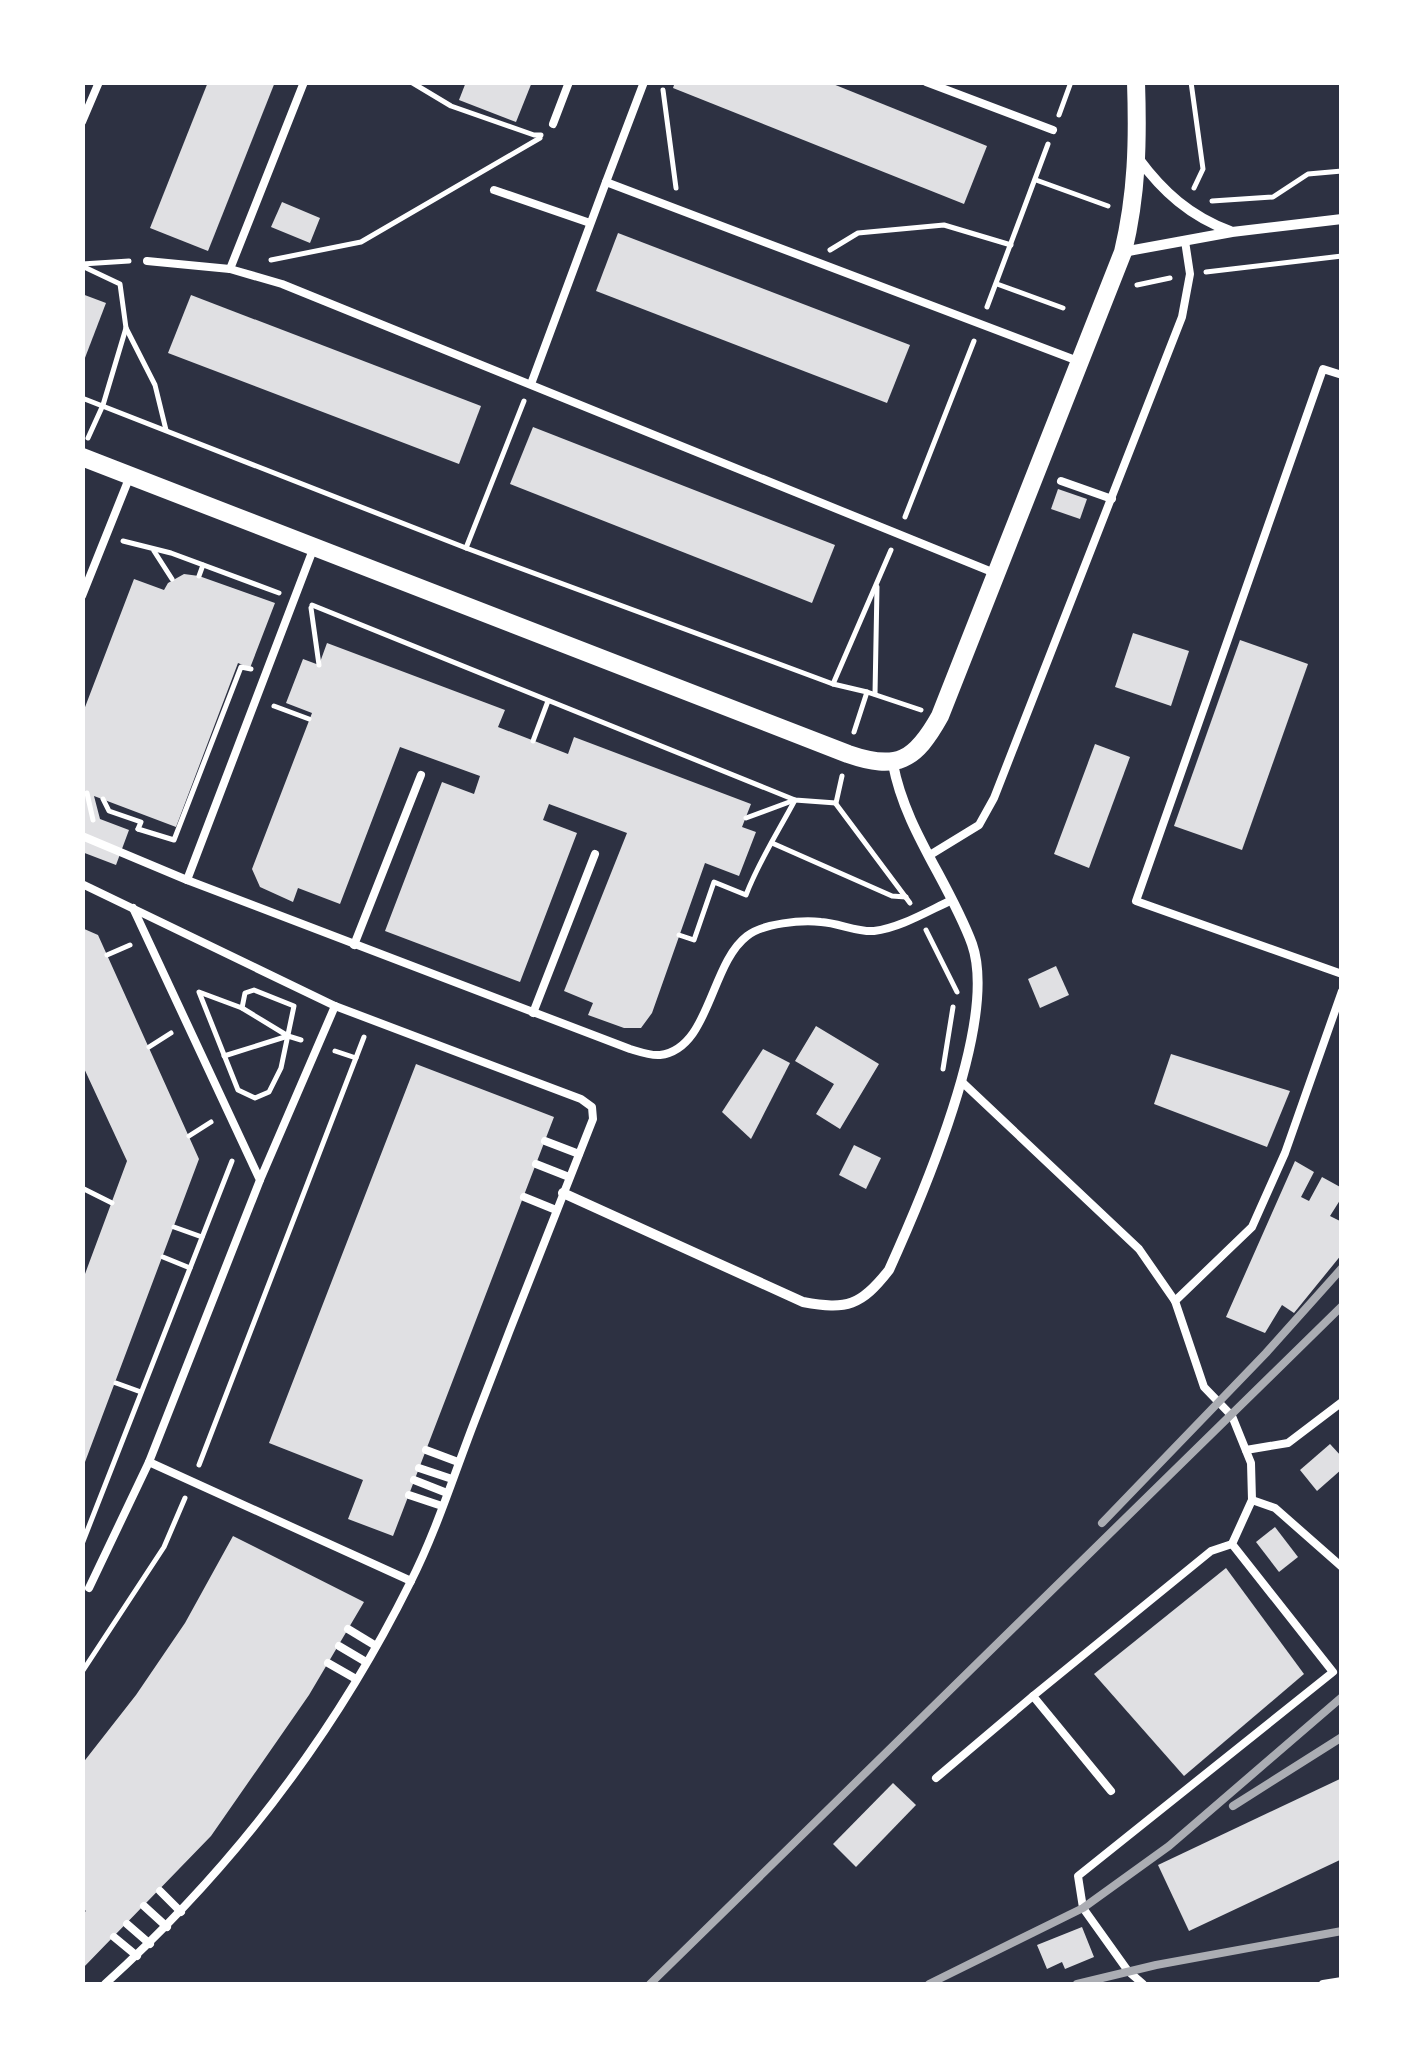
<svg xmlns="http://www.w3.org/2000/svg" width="1424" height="2067" font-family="'Fira Sans Condensed',sans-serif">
<rect width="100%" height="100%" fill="#2d3142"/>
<g fill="#e0e0e3">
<polygon points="208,82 275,82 208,251 150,228"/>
<polygon points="466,82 532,82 516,122 459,100"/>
<polygon points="675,82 828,82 987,146 964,204 673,88"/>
<polygon points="282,202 320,218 310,243 271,227"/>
<polygon points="618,233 910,345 887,403 596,291"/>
<polygon points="82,294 106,303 83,363 82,363"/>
<polygon points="191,295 481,406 459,464 168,353"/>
<polygon points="533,427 835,545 812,603 510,484"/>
<polygon points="1058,489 1087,499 1080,519 1051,509"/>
<polygon points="184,574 199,576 275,603 250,668 238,663 176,827 94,796 100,819 129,830 116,865 82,852 82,715 134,579 164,590 168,583"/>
<polygon points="1133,633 1189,651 1171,706 1115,687"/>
<polygon points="1240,640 1308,664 1242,850 1174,826"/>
<polygon points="327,643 505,710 498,727 568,754 574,737 751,804 742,827 756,832 739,876 705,863 652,1013 641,1028 624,1028 588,1015 593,1003 564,991 627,833 549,804 543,820 577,833 520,982 385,931 442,782 474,794 480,776 400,747 340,904 298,888 293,902 260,887 252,869 312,713 286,703 303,659 319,665"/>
<polygon points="1095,744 1130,757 1089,868 1054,854"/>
<polygon points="82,928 98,935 199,1159 82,1470 82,1282 127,1161 82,1064"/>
<polygon points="1056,966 1069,995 1040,1008 1028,979"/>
<polygon points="816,1026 879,1064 840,1129 816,1114 834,1084 795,1061"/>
<polygon points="763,1049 790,1063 751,1139 722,1112"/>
<polygon points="1171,1054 1290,1091 1267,1147 1154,1104"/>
<polygon points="416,1064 554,1117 393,1536 348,1519 363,1480 269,1443"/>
<polygon points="854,1145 881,1158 866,1189 839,1175"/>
<polygon points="1295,1161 1314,1172 1301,1197 1309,1201 1322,1177 1342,1188 1342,1197 1330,1216 1342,1222 1342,1254 1294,1313 1282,1305 1265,1333 1226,1317"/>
<polygon points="1330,1444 1342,1457 1342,1469 1317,1491 1300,1470"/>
<polygon points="1275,1527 1298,1557 1279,1572 1256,1542"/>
<polygon points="233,1536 364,1602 309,1695 211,1836 82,1969 82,1914 86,1911 82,1908 82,1764 136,1695 185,1623"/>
<polygon points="1226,1568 1304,1674 1184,1776 1094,1674"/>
<polygon points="1342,1778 1342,1859 1189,1931 1158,1865"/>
<polygon points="893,1783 916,1805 856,1867 833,1844"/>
<polygon points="1082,1927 1094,1957 1065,1969 1062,1962 1047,1969 1037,1945"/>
</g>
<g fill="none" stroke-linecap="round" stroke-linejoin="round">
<g stroke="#fff" stroke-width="5">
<polyline points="411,82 451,106 534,135 541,135"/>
<polyline points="1191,82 1203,169 1194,188"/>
<polyline points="663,90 676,188"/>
<polyline points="1059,115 1071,82"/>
<polyline points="1036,180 1108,206"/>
<polyline points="1212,201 1273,197 1308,174 1342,171"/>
<polyline points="830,250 858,233 944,225 1011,245"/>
<polyline points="271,260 361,242 540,138"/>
<polyline points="82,264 129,261"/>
<polyline points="82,266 120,284 126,328 103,405 88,438"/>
<polyline points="1206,272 1342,256"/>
<polyline points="997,284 1063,308"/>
<polyline points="1137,285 1170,278"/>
<polyline points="987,307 1048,144"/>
<polyline points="126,328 155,385 166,430"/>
<polyline points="82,398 466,548 833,684"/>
<polyline points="905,517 974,341"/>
<polyline points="123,541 171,553 279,593"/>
<polyline points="466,548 524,401"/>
<polyline points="154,551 172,579"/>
<polyline points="199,576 203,565"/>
<polyline points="312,605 795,800 836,803 842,776"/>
<polyline points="311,608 319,665"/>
<polyline points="867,692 921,710"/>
<polyline points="875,694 877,587"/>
<polyline points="274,706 309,719"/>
<polyline points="854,732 867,692 833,684 891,550"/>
<polyline points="533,741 548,701"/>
<polyline points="87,793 93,820"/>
<polyline points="103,799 109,811 141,822 138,829"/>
<polyline points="836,804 910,903"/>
<polyline points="746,818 792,801"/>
<polyline points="138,829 174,840 241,667 251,669"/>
<polyline points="772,843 892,896 906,897"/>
<polyline points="926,930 957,992"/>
<path d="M679,935l15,5 20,-58 32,13c13,-34 32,-63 49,-95"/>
<polyline points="107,955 130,945"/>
<polygon points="254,990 294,1006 281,1068 269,1092 255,1098 238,1090 199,992 242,1008 245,993"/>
<polyline points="242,1008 288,1036 301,1040"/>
<polyline points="149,1047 171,1033"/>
<polyline points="335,1051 356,1058"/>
<polyline points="224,1056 288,1036"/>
<polyline points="943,1069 953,1007"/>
<polyline points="189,1136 211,1122"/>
<polyline points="82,1188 112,1203"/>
<polyline points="174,1227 202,1237"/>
<polyline points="163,1257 190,1268"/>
<polyline points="116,1383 141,1392"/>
<polyline points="199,1465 364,1037"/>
<polyline points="82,1544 232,1161"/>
<polyline points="82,1672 164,1547 185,1498"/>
</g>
<g stroke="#fff" stroke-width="8">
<polyline points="304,82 230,269 282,284 997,574"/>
<polyline points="926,82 1053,130"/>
<polyline points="82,122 99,82"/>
<polyline points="553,124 569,82"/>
<polyline points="606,182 644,82"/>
<polyline points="494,190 590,223"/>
<polyline points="147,261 230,269"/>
<polyline points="1342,375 1323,369 1136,901 1342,974"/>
<polyline points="531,384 606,182 1078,361"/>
<polyline points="1061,481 1112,499"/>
<path d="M314,547l-127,333 443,169c10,3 21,7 30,6 50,-6 50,-91 87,-119 17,-13 54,-16 74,-14 18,1 35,10 53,9 26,-3 54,-20 78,-31"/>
<polyline points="82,596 130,476"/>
<polyline points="82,836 187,880"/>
<polyline points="930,855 979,825 994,798 1182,317 1190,274 1185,241"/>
<path d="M82,884l253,122 246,93 11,8 1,12c-39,98 -78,197 -116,296 -22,56 -40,115 -67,168 -77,155 -178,286 -305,401"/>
<polyline points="354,945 421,775"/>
<polyline points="533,1013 595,854"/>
<polyline points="962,1082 1139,1249 1175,1301 1204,1387 1232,1416 1251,1463 1252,1500 1232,1544 1333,1672 1078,1876 1083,1908 1128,1971 1143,1984"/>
<polyline points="545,1141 579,1154"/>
<polyline points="536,1164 569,1177"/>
<polyline points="260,1180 335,1006"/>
<polyline points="524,1197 556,1210"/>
<polyline points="1175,1301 1252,1227 1285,1153 1342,991"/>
<polyline points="426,1450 458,1462"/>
<polyline points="1246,1450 1288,1443 1342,1402"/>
<polyline points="149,1462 411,1581"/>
<polyline points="419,1468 452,1479"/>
<polyline points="414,1480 447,1493"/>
<polyline points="409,1495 442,1506"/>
<polyline points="1252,1500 1275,1508 1342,1567"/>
<polyline points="89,1588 149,1462 260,1180 133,908"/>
<polyline points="348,1629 376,1646"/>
<polyline points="339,1646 366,1662"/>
<polyline points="328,1663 356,1679"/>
<polyline points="936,1778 1033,1696"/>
<polyline points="1111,1791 1033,1696 1211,1551 1232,1544"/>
<polyline points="160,1891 181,1912"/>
<polyline points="144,1906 167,1927"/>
<polyline points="127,1924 150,1944"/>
<polyline points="114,1937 137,1956"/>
<polyline points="1323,1984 1342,1981"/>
</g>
<g stroke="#fff" stroke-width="10">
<path d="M1138,158c25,34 52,58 92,73"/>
<polyline points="1123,252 1232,232 1342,219"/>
<path d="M563,1193l240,109c44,8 58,4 86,-32 33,-73 110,-249 83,-326 -23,-62 -67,-115 -79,-180"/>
</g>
<path stroke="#fff" stroke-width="18" d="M82,457l766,297c49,17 67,7 92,-38l183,-464c14,-58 15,-111 13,-170"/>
<g stroke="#abadb3" stroke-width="8">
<polyline points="1102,1523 1266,1353 1342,1268"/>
<polyline points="1233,1806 1342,1737"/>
<polyline points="650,1984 1342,1306"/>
<polyline points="929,1984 1083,1908 1169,1846 1342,1697"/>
<polyline points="1077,1984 1156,1965 1342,1931"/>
</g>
</g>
<rect width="1424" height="2067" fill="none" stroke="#ffffff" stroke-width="170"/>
</svg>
